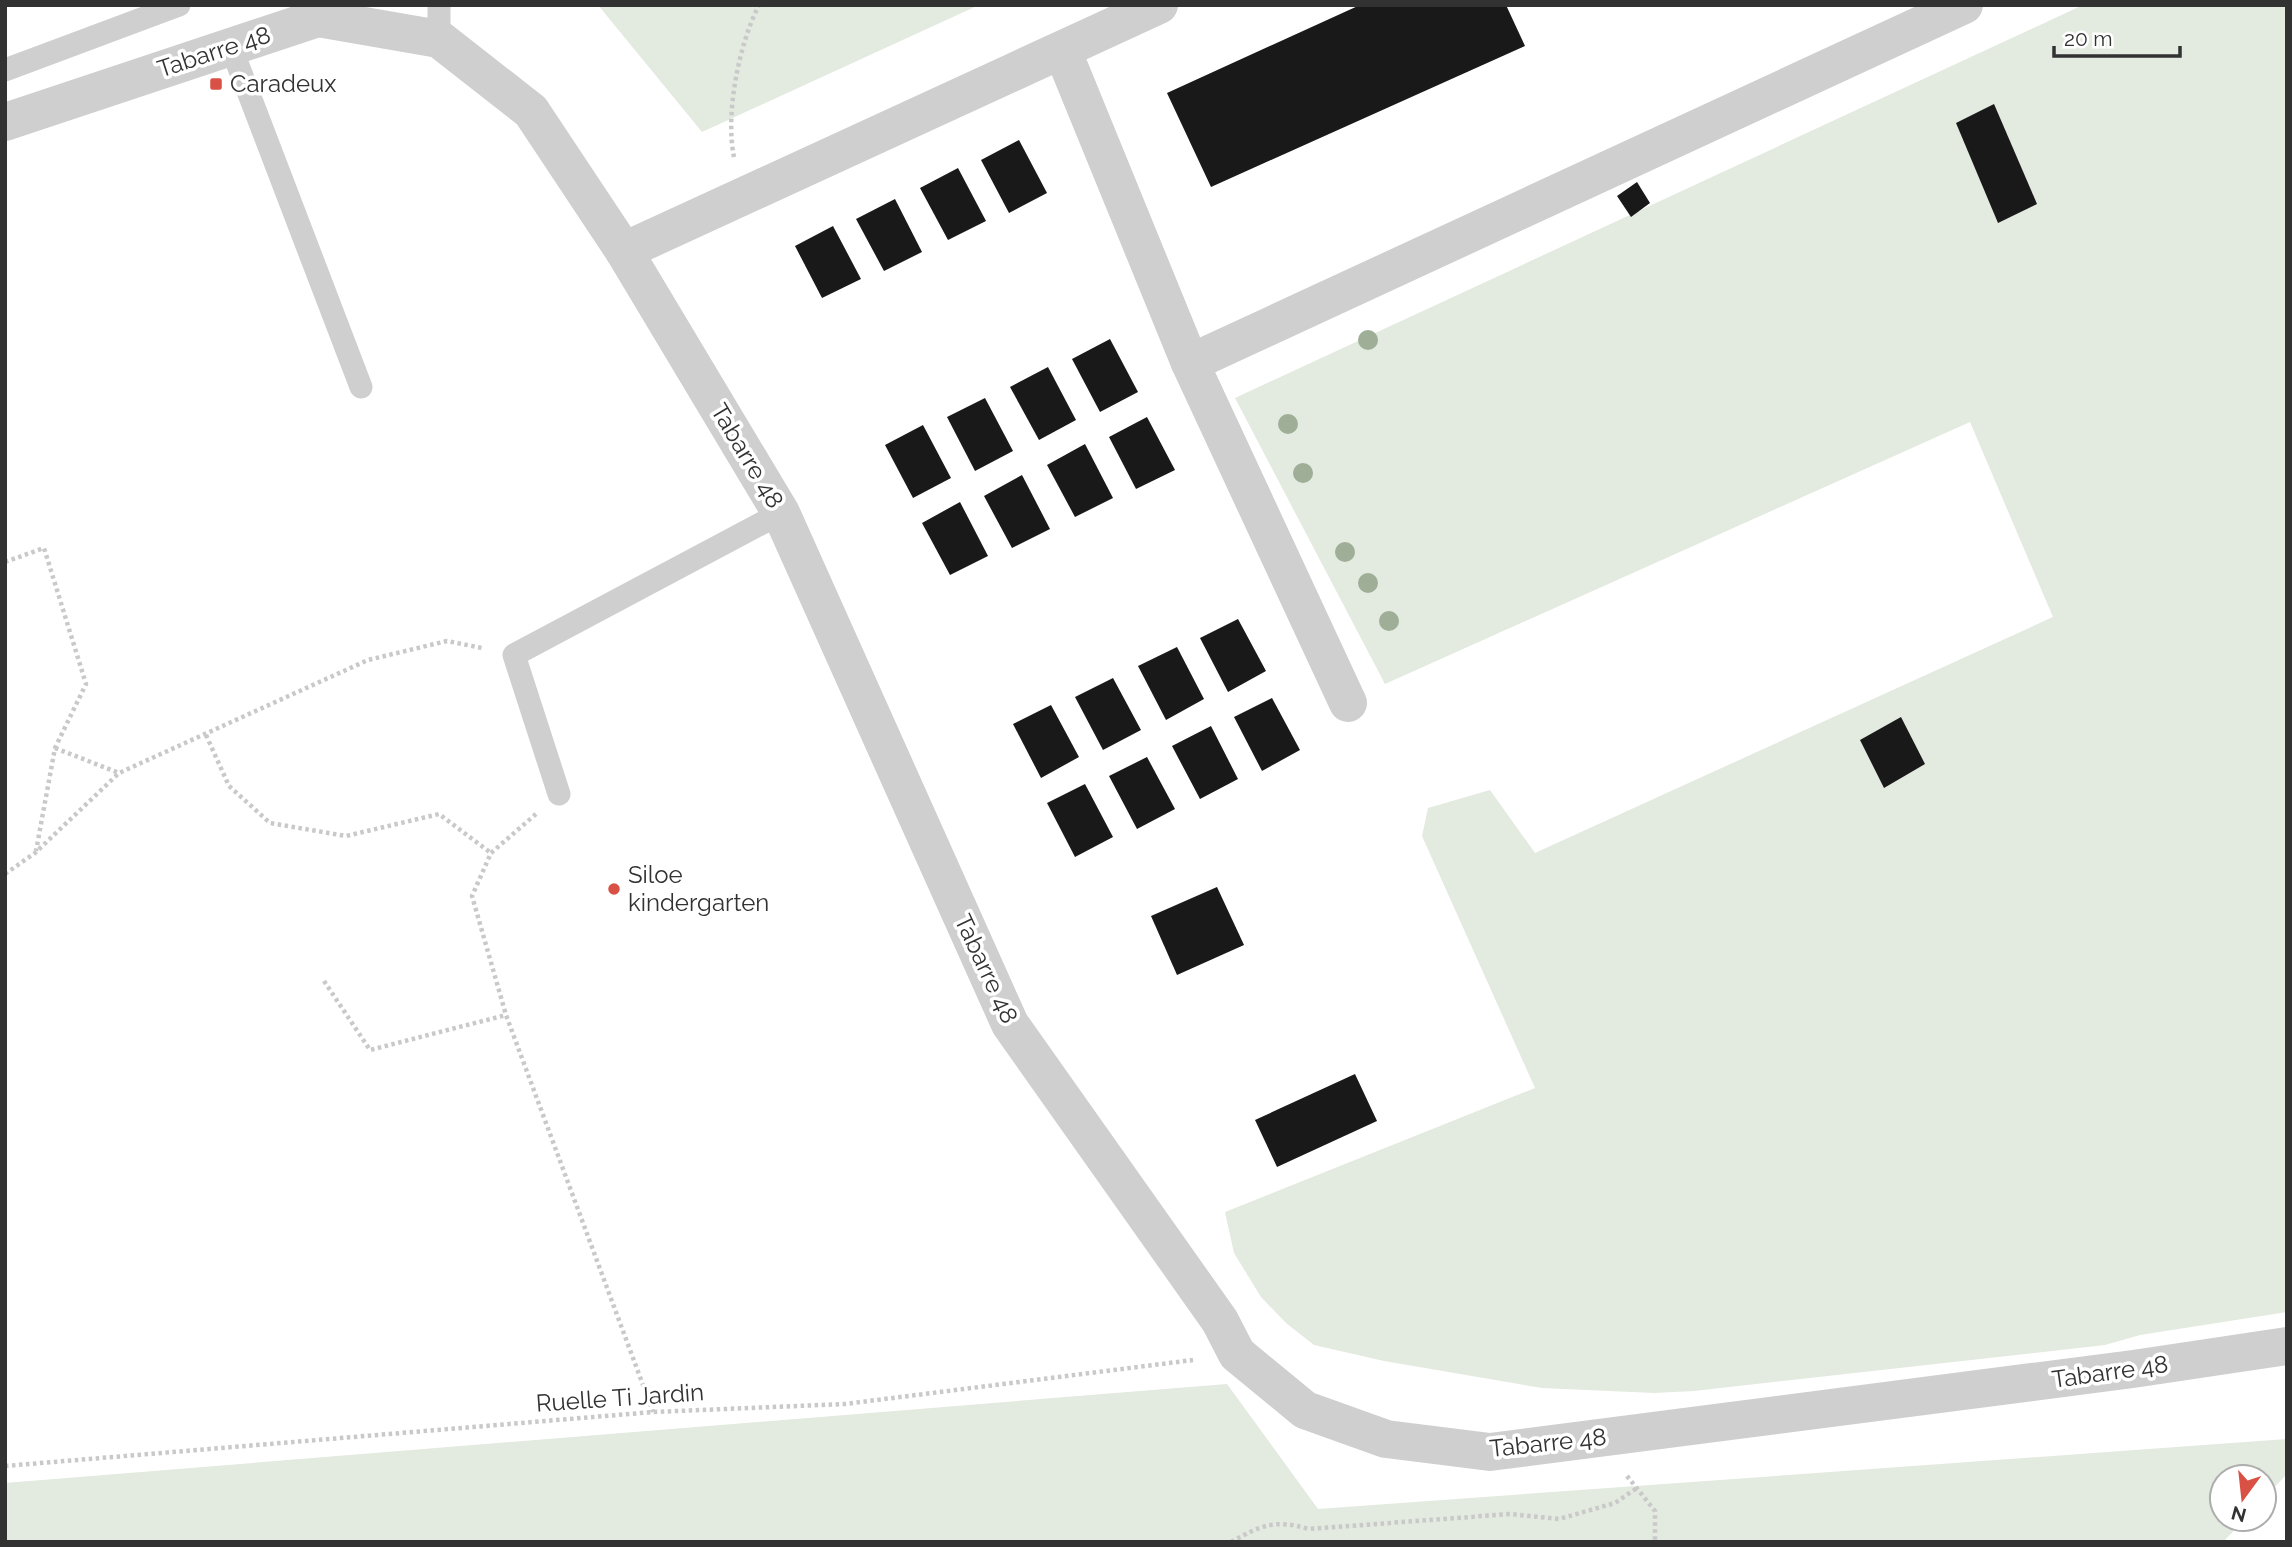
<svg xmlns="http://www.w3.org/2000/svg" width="2292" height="1547" font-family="Raleway,sans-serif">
<rect width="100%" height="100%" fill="#fff"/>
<g fill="#e3eadf">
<polygon points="598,5 979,5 702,132"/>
<polygon points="2083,5 2287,5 2287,1312 2140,1335 2105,1345 1694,1391 1654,1393 1542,1388 1384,1361 1314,1345 1286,1323 1261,1297 1234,1253 1225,1212 1535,1088 1422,836 1428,808 1490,790 1535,853 2053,617 1970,422 1385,684 1235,398"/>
<polygon points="1227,1384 1318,1509 2287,1439 2287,1474 2264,1498 2264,1477 2222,1477 2222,1519 2245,1519 2223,1542 5,1542 5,1483"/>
</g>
<g fill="#191919">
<polygon points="1360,5 1506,5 1525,46 1211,187 1167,93"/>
<polygon points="1994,104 2037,204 1998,223 1956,123"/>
<polygon points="1019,140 1047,193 1009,213 981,160"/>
<polygon points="958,168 986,221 948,240 920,188"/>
<polygon points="1637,182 1650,203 1631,217 1617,196"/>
<polygon points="895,199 922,252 884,271 856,219"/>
<polygon points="833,226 861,279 822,298 795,246"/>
<polygon points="1110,339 1138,392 1100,412 1072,359"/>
<polygon points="1048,367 1076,420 1039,440 1010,387"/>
<polygon points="985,398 1013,451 975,471 947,417"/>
<polygon points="1147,417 1175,470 1136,489 1109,437"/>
<polygon points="923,425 951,478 913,498 885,445"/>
<polygon points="1085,444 1113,498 1075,517 1047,465"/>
<polygon points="1022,475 1050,529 1012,548 984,496"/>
<polygon points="960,502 988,556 950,575 922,523"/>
<polygon points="1238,619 1266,671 1228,692 1200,638"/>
<polygon points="1177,647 1204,699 1166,720 1138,666"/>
<polygon points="1113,678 1141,730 1103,750 1075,697"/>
<polygon points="1272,698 1300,750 1262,771 1234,717"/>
<polygon points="1051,705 1079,757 1041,778 1013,724"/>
<polygon points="1901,717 1925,764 1884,788 1860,740"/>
<polygon points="1211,726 1238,779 1200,799 1172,746"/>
<polygon points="1147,757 1175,809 1137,829 1109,776"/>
<polygon points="1085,784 1113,837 1075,857 1047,803"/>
<polygon points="1217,887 1244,945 1177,975 1151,916"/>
<polygon points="1355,1074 1377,1121 1277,1167 1255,1120"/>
</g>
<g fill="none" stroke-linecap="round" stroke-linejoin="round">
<g stroke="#c9c9c9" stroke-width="4.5" stroke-dasharray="3.5 3.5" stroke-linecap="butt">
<path d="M734,157c-9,-43 5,-113 25,-152"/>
<polyline points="5,562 44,548 86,684 55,748 36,851"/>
<polyline points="206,735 229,786 270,823 346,836 439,814 491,853"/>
<polyline points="55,748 119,773"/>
<polyline points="536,814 491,853 472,896 506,1015 653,1412"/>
<polyline points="5,874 35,853 119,773 368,660 447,641 482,648"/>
<polyline points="324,981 370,1050 506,1015"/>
<polyline points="5,1466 653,1412 845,1404 1193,1360"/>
<polyline points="1627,1476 1655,1511 1655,1542"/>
<path d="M1231,1542c31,-17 43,-23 78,-13l201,-15 49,5 56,-16 22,-15"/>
</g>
<g stroke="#cfcfcf" stroke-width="23">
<polyline points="439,39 439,5"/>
<polyline points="231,47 361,387"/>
<polyline points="5,70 179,5"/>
<polyline points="559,794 514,655 781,513"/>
</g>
<g stroke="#cfcfcf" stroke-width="38">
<polyline points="1063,52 1190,363 1348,703"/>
<polyline points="624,251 1159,5"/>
<polyline points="1190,363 1964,5"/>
</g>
<polyline stroke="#cfcfcf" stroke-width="38" points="5,122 318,18 439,39 531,111 624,251 781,513 1010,1024 1220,1321 1237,1354 1305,1410 1386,1439 1490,1452 2133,1369 2287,1346"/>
</g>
<g fill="#9eae97">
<circle cx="1368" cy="340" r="10"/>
<circle cx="1288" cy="424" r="10"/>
<circle cx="1303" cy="473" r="10"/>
<circle cx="1345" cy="552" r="10"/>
<circle cx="1368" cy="583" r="10"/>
<circle cx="1389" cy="621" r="10"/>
</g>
<g fill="#d95144" stroke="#fff" stroke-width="2.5">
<rect x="209" y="77" width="14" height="14" rx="3.5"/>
<circle cx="614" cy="889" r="7"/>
</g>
<g text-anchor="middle" stroke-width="7" stroke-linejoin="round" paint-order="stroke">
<g font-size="24" fill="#323232" stroke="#fff">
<text transform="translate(214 52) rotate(-18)" y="8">Tabarre 48</text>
<text transform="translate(747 456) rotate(59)" y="8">Tabarre 48</text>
<text transform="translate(986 969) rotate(65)" y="8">Tabarre 48</text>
<text transform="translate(2110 1372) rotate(-8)" y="8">Tabarre 48</text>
<text transform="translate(620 1398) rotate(-4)" y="8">Ruelle Ti Jardin</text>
<text transform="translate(1548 1443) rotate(-6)" y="8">Tabarre 48</text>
</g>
<g font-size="24" fill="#323232" stroke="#fff" text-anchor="start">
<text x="230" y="92">Caradeux</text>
<text x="628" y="883">Siloe<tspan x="628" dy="28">kindergarten</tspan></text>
</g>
</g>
<rect width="2292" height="1547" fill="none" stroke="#323232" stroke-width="14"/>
<g transform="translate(2243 1498) rotate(195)"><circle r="33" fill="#ffffff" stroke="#adadad" stroke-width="2"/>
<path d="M0-5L12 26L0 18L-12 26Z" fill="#d95144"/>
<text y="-10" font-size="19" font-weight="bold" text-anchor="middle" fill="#323232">N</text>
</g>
<path d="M2054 46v10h126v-10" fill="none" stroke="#323232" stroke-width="3.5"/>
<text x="2064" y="46" font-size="21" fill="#323232" stroke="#ffffff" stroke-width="5" paint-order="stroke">20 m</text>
</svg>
